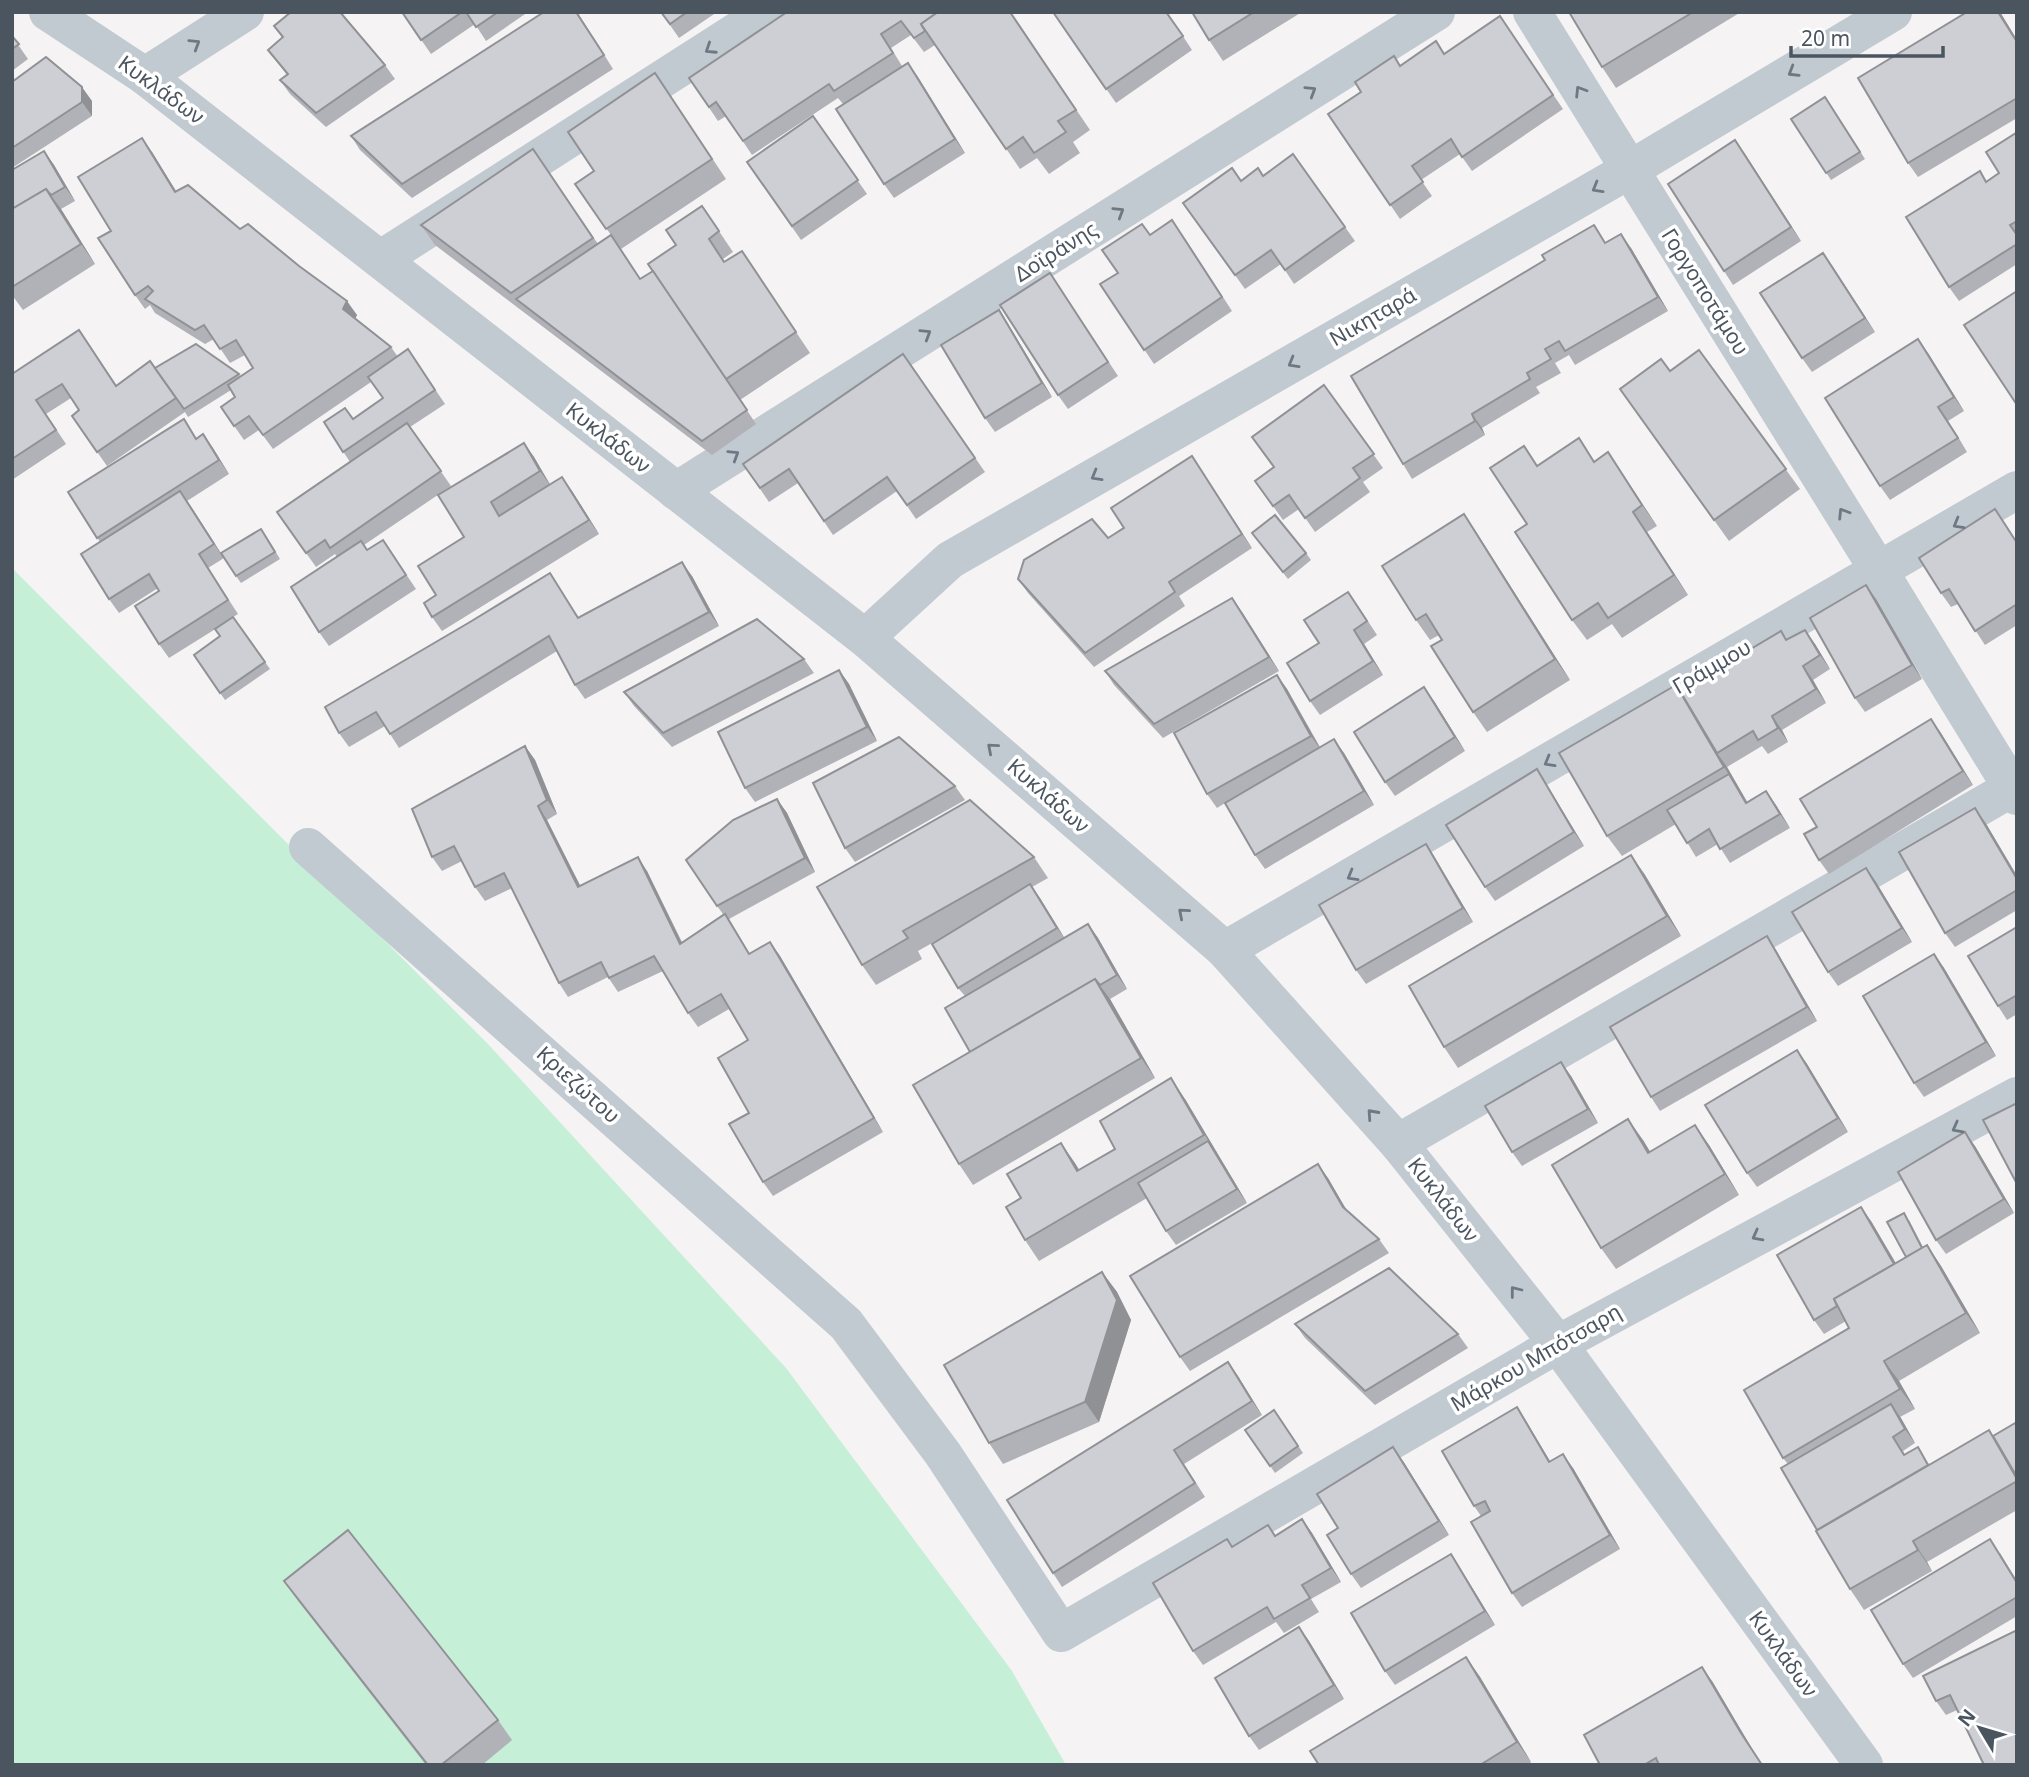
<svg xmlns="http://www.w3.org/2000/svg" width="2029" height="1777" font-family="'Noto Sans',sans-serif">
<rect width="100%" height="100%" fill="#f5f3f3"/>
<polygon fill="#c5efd7" points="12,568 487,1043 786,1368 1012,1671 1066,1765 12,1765"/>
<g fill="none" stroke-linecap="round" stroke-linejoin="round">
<g stroke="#c1c9d1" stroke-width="38">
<polyline points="48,12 145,76 865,638 1225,950 1398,1143 1558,1344 1864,1765"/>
<polyline points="1532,12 1879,571 2017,796"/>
<polyline points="145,76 245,12"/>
<polyline points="381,259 767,12"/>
<polyline points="676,491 1436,12"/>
<polyline points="865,638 950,560 1629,170 1893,12"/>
<polyline points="308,847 846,1324 943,1454 1061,1633 1558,1344 2017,1096"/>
<polyline points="1225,950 2017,490"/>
<polyline points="1398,1143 2012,788"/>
</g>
</g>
<g fill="#b0b2b7">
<polygon points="402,12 528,12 486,41 475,24 431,54"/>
<polygon points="544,12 577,12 613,69 412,198 360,150 351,136"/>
<polygon points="661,12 717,12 679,38"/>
<polygon points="787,12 1010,12 1090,130 1073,142 1080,153 1049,174 1037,158 1020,169 935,45 924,52 911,35 891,48 902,66 908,63 965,153 894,198 884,184 843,104 838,98 752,155 726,116 718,121 689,78"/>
<polygon points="1053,12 1167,12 1192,50 1116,103"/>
<polygon points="1192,12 1302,12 1223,61 1209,40"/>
<polygon points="1569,12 1741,12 1616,88 1602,67"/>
<polygon points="1967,12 2000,12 2017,40 2017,118 1918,177 1908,163"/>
<polygon points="1500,16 1563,109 1472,171 1460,154 1421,180 1432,196 1400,219 1328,114 1401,66 1445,54"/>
<polygon points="274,26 385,65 395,79 326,127 290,94 280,80 287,75 268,50 282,37"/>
<polygon points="12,36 28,59 12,71"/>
<polygon points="12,82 92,101 92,116 12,168"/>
<polygon points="669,94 726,179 621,249 640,279 653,271 676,245 702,206 733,252 723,259 725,262 742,251 810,353 740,400 733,389 756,424 712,455 435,245 421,225 533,149 598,244 611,235 575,184 594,171"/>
<polygon points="1825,97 1865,159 1831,180 1791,119"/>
<polygon points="813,116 867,194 801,240 747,162"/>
<polygon points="2017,134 2017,264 1959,301 1949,287 1987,181 1999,173"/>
<polygon points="1735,140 1801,241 1733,285 1724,271"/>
<polygon points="44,151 54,165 75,201 61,209 95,264 23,310 12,295 12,170"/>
<polygon points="152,152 176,191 240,229 357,315 355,319 391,347 398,357 408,349 445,404 410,427 451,486 364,545 367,550 383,540 416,589 329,646 319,632 337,557 335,554 316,567 277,512 350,462 324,422 353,419 383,398 371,382 273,449 259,430 244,440 221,407 235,397 231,390 188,417 185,412 107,466 72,416 79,410 71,398 46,414 66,444 12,480 12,374 116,386 155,368 239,374 240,376 253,368 245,355 230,363 214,339 205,344 155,313 150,305 145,309 135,295 111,231"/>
<polygon points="1293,154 1355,241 1294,284 1281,264 1245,289 1183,203 1241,181 1263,176"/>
<polygon points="1182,234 1232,311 1154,364 1100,284 1118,273 1150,235"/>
<polygon points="1607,243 1631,248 1668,311 1575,365 1569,355 1555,363 1561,373 1536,387 1540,393 1482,428 1485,435 1412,479 1403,464"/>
<polygon points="1823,253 1875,332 1812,372 1802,358"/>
<polygon points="1050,273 1118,376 1068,409 1058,395"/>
<polygon points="999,310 1008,324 1052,397 995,432 985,418"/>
<polygon points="1699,350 1800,489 1729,541 1620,389 1670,371"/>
<polygon points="1928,353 1964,411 1948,421 1967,452 1890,500 1880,486"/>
<polygon points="903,354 985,472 916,519 897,491 833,535 798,483 769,502 743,464"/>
<polygon points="1324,385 1383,468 1363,482 1370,492 1315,532 1299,509 1283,520 1255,481 1274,467"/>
<polygon points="203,434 229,474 187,501 224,558 208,568 238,614 233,617 270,669 225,700 194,655 220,636 217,628 169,658 159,644 159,591 158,588 119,613 109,599 100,542 68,492 197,438"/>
<polygon points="524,443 534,457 550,484 572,491 599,534 442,631 432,617 436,595 464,537"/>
<polygon points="1595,461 1622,473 1657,526 1647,532 1688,595 1622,638 1612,624 1587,640 1572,620 1527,524 1537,465"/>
<polygon points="1201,470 1252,548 1179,596 1185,606 1094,667 1028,593 1018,579 1108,538"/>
<polygon points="1464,514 1478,535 1570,680 1487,732 1473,712 1439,635 1430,640 1416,620"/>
<polygon points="2005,523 2017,542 2017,625 1985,645 1958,604 1951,607 1941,593"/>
<polygon points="1252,533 1306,553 1311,560 1288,579"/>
<polygon points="266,536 280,559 241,583 236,576"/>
<polygon points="692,576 719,626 585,699 575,685 557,651 399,748 385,726 349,747 339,733 559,587 579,618"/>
<polygon points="1876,599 1922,679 1865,712 1855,698"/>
<polygon points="1358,606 1377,635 1364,644 1383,675 1320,715 1310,701 1319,643"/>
<polygon points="1242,612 1279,671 1163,738 1114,685 1105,671"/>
<polygon points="1787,640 1815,644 1830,669 1813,680 1826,703 1782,730 1788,742 1768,754 1762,746 1727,767 1747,803 1766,791 1790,828 1730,863 1718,844 1696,857 1676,824 1622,856 1607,836 1680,691"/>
<polygon points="804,659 814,673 672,747 634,706 624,692"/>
<polygon points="839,670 849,684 877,741 755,802 745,788"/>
<polygon points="1277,675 1287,689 1320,747 1344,753 1374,805 1265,869 1255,855 1225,803 1217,808 1207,794"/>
<polygon points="1434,701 1465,751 1395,796 1385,782"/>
<polygon points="1931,719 1973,785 1829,874 1819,860 1817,827"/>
<polygon points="525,746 535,760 557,814 547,820 580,886 647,871 682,942 723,914 717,906 777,799 787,813 815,872 729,919 750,954 770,942 780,956 883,1132 773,1196 763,1182 749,1113 748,1040 729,1009 698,1027 688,1013 663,971 618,992 608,977 568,997 559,983 512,888 485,901 475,887 462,861 442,871 432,857"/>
<polygon points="1546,784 1584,846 1495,901 1485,887"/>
<polygon points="955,786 965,800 855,862 845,848"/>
<polygon points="1985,822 2017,876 2017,910 1955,947 1945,933"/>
<polygon points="1426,844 1435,858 1473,922 1366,984 1356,970"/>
<polygon points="1631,855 1645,875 1681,936 1458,1068 1444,1047"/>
<polygon points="1034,857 1048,878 1032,887 1064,938 1088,924 1098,938 1127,989 1110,999 1155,1078 973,1185 959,1164 970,1052 965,996 958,988 941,938 918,951 922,959 876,985 862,965 817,887"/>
<polygon points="1866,868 1876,882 1912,942 1838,986 1828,972"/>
<polygon points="2017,927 2017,1014 2007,1020 1998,1006"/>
<polygon points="1776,950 1817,1021 1660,1111 1651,1097"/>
<polygon points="1934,954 1944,968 1996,1056 1924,1097 1914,1083"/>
<polygon points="1797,1050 1807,1064 1848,1132 1757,1187 1747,1173"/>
<polygon points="1571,1076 1598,1123 1522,1166 1512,1152"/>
<polygon points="1185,1099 1247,1203 1176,1245 1166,1231 1147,1198 1039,1261 1025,1240 1021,1198 1061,1143 1079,1170 1115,1149"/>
<polygon points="1643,1140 1650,1152 1709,1145 1739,1195 1616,1269 1601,1248"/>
<polygon points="1975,1146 2014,1213 1946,1254 1936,1240"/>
<polygon points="1328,1178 1346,1210 1379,1239 1389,1253 1190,1371 1180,1357"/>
<polygon points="1909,1220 1923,1247 1927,1245 1941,1266 1980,1333 1899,1381 1915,1409 1900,1417 1915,1443 1903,1451 1905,1455 1930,1464 1993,1436 2017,1422 2017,1510 1927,1562 1932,1571 1864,1610 1850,1589 1817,1530 1788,1464 1783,1458 1849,1328 1846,1321 1824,1334 1814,1320 1871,1221 1896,1263 1906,1257"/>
<polygon points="1102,1272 1117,1292 1131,1320 1099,1422 1003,1464 989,1443"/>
<polygon points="1295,1324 1458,1334 1468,1348 1375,1405 1305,1338"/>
<polygon points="1228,1362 1262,1415 1184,1464 1205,1497 1062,1587 1053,1573"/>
<polygon points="1274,1410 1303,1453 1275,1473 1245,1430"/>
<polygon points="1526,1421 1550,1462 1573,1468 1620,1549 1522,1607 1512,1593 1481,1516 1474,1506"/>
<polygon points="1403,1461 1449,1535 1361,1588 1351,1574 1338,1528"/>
<polygon points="1302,1519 1312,1533 1341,1582 1311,1599 1319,1612 1284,1633 1276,1622 1203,1665 1193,1651 1232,1546 1275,1536"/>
<polygon points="2000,1553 2017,1581 2017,1616 1913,1678 1903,1664"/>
<polygon points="1460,1568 1495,1625 1395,1685 1385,1671"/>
<polygon points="284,1581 498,1720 512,1740 482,1765 426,1765 298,1601"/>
<polygon points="1299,1627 1309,1641 1344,1699 1259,1750 1249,1736"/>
<polygon points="2017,1630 1957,1710 1946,1715 1936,1701"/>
<polygon points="1466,1657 1480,1677 1531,1762 1528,1765 1319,1765"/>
<polygon points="1712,1681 1751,1747 1762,1765 1600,1765"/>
</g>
<g fill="#909195">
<polygon points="576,12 577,12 613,69 604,55"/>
<polygon points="1998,12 2000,12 2017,40 2017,42"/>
<polygon points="908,63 918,77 965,153 955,139"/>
<polygon points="82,87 92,101 92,116 82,102"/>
<polygon points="142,138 152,152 185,206 175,192"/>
<polygon points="1735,140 1745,154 1801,241 1791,227"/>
<polygon points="44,151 54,165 75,201 65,187"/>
<polygon points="46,189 61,209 95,264 81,244"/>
<polygon points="1621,234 1631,248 1668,311 1658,297"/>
<polygon points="1823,253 1833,267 1875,332 1865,318"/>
<polygon points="347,301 357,315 353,323 343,309"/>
<polygon points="999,310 1008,324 1052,397 1042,383"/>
<polygon points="1918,339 1928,353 1964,411 1954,397"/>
<polygon points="1938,407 1948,421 1967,452 1958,438"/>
<polygon points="1472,414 1482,428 1485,435 1475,421"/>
<polygon points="203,434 213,448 229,474 219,460"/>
<polygon points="524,443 534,457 550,485 540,471"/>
<polygon points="1608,452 1622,473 1657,526 1642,505"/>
<polygon points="1192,456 1201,470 1252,548 1242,534"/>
<polygon points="562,477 572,491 599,534 589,520"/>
<polygon points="180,491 190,505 224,558 214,544"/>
<polygon points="1633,512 1647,532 1688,595 1674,575"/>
<polygon points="1464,514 1478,535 1570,680 1555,659"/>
<polygon points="682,562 692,576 719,626 709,612"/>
<polygon points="1866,585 1876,599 1922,679 1912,665"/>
<polygon points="1232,598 1242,612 1279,671 1269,657"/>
<polygon points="1354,630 1364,644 1383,675 1373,661"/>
<polygon points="1805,630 1815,644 1830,669 1820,655"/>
<polygon points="1803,666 1813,680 1826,703 1816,689"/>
<polygon points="839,670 849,684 877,741 867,727"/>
<polygon points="1277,675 1287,689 1321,750 1311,736"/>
<polygon points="1676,685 1690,705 1717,753 1727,767 1756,817 1724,767"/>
<polygon points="1424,687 1434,701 1465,751 1455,737"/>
<polygon points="1772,716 1782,730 1788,742 1778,728"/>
<polygon points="1931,719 1941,733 1973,785 1963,771"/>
<polygon points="1334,739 1344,753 1374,805 1364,791"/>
<polygon points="525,746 535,760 557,814 547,800"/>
<polygon points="1537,769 1546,784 1584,846 1574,832"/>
<polygon points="1766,791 1776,805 1790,828 1780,814"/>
<polygon points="777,799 787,813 815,872 805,858"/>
<polygon points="538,806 547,820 588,901 578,887"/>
<polygon points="1975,808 1985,822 2017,876 2017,879"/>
<polygon points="1426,844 1435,858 1473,922 1463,908"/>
<polygon points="1631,855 1645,875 1681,936 1667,916"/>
<polygon points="638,857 647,871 689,958 680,944"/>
<polygon points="1866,868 1876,882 1912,942 1902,928"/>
<polygon points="1030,884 1040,898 1067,942 1057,928"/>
<polygon points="1088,924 1098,938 1127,989 1117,975"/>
<polygon points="1767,936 1776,950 1817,1021 1807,1007"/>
<polygon points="770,942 780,956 883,1132 874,1118"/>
<polygon points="1934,954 1944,968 1996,1056 1986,1042"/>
<polygon points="1095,979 1110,999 1155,1078 1141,1058"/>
<polygon points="1797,1050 1807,1064 1848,1132 1838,1118"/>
<polygon points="1561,1062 1571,1076 1598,1123 1588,1109"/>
<polygon points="1171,1078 1185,1099 1247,1203 1237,1189"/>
<polygon points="1628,1119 1643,1140 1663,1173 1648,1153"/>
<polygon points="1695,1125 1709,1145 1739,1195 1725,1174"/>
<polygon points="1965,1132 1975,1146 2014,1213 2004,1199"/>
<polygon points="1061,1143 1075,1163 1092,1191 1077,1171"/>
<polygon points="1318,1164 1328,1178 1353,1221 1343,1207"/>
<polygon points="1861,1207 1871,1221 1908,1285 1898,1271"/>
<polygon points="1927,1245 1941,1266 1980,1333 1966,1313"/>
<polygon points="1102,1272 1117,1292 1131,1320 1099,1422 1085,1402"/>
<polygon points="1884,1361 1899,1381 1915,1409 1900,1389"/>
<polygon points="1228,1362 1238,1376 1262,1415 1252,1401"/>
<polygon points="1891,1404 1901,1418 1915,1443 1905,1429"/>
<polygon points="1517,1407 1526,1421 1559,1476 1549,1462"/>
<polygon points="1393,1447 1403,1461 1449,1535 1439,1521"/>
<polygon points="1563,1454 1573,1468 1620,1549 1610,1535"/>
<polygon points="1302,1519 1312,1533 1341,1582 1331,1568"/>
<polygon points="1990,1539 2017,1581 2017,1583"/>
<polygon points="1913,1541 1927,1562 1932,1571 1918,1550"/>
<polygon points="1451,1554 1460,1568 1495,1625 1485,1611"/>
<polygon points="1299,1627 1309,1641 1344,1699 1334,1685"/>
<polygon points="1466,1657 1480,1677 1531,1762 1517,1742"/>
<polygon points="1702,1667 1712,1681 1751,1747 1741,1733"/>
</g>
<g fill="#cdcfd5" stroke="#909195" stroke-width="2">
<polygon points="291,12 340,12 385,65 316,113 280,80 288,74 268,50 283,37 274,26"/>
<polygon points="402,12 462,12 421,40"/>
<polygon points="466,12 498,12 476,27"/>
<polygon points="544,12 576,12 604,55 402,184 351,136"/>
<polygon points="661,12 687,12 670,24"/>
<polygon points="787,12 938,12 921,24 925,31 914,38 901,21 881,34 893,53 834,91 829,84 743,141 716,102 709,107 689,78"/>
<polygon points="938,12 1010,12 1076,110 1058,121 1066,132 1034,153 1023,137 1006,149 921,24"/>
<polygon points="1053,12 1166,12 1183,36 1106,89"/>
<polygon points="1192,12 1254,12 1209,40"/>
<polygon points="1569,12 1693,12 1602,67"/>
<polygon points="1967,12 1998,12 2017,42 2017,98 1908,163 1858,78"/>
<polygon points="1500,16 1553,95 1462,157 1451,139 1412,166 1423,182 1390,205 1328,114 1361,92 1355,82 1394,56 1400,66 1436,41 1444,54"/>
<polygon points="12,36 19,44 12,49"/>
<polygon points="46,57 82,87 82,102 12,148 12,82"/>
<polygon points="908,63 955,139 884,184 836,109"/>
<polygon points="655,73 712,159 606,229 575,184 594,171 568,132"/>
<polygon points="1825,97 1860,152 1826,173 1791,119"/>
<polygon points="813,116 858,180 792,226 747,162"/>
<polygon points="2016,133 2017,135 2017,221 2010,225 2017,235 2017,244 1949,287 1906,217 1980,171 1986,182 1999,173 1986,152"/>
<polygon points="142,138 175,192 188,185 240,229 248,224 299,266 347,301 343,309 391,347 263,435 249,416 234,426 221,407 235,397 228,385 253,368 236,340 220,349 204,325 195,330 145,299 153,291 148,286 135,295 98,238 111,231 78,177"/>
<polygon points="1735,140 1791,227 1724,271 1668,184"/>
<polygon points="533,149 593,238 511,293 421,225"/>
<polygon points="44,151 65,187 51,195 46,189 12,209 12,170"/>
<polygon points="1293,154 1345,227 1285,270 1271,250 1235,275 1183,203 1232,168 1241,181 1258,168 1263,176"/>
<polygon points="46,189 81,244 12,287 12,209"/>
<polygon points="702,206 719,231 709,239 724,262 742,251 796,332 726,379 648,264 676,245 666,230"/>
<polygon points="1172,220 1222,297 1144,350 1100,284 1118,273 1102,250 1142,224 1150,235"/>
<polygon points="1594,225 1605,243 1621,234 1658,297 1565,351 1559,341 1545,349 1551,359 1527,373 1530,379 1472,414 1475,421 1403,464 1351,376 1545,260 1542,255"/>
<polygon points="611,235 640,279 653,271 747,410 702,441 516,299"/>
<polygon points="1823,253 1865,318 1802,358 1760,293"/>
<polygon points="1050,273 1108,362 1058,395 1000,305"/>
<polygon points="2017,291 2017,405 1964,325"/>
<polygon points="999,310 1042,383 985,418 941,345"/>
<polygon points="79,330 116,386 150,361 176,398 97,452 72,416 79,410 62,384 36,400 56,430 12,459 12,374"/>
<polygon points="1918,339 1954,397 1938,407 1958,438 1880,486 1825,398"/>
<polygon points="196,344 239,374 184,409 155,368"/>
<polygon points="408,349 435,390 343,452 324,422 345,408 353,419 383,398 368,377"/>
<polygon points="1699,350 1786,469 1714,520 1620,389 1661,359 1670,371"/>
<polygon points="903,354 975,458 907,505 887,477 824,521 789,469 760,488 743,464"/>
<polygon points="1324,385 1374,454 1353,468 1360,478 1305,518 1289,495 1273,506 1255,481 1274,467 1252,437"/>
<polygon points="184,419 196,439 203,434 219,460 97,538 68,492"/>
<polygon points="407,423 441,471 330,548 325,540 306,553 277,512"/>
<polygon points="1579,438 1594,462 1608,452 1642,505 1633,512 1674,575 1608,618 1598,603 1572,620 1515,532 1527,524 1490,468 1524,446 1537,466"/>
<polygon points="524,443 540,471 491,502 499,516 562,477 589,520 432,617 424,603 436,595 418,566 464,537 438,495"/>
<polygon points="1192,456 1242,534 1169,582 1175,592 1085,653 1018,579 1024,560 1092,519 1108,538 1124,528 1111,508"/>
<polygon points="180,491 214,544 199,554 228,600 159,644 135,606 159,591 149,574 109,599 81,554"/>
<polygon points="1995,509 2017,543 2017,604 1975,631 1949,589 1941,593 1919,558"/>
<polygon points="1464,514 1555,659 1473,712 1431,646 1442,640 1426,614 1416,620 1382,566"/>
<polygon points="1275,515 1306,553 1283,572 1252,533"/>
<polygon points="261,529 275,552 236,576 221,553"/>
<polygon points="383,540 406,575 319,632 291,587 361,541 367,550"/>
<polygon points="682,562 709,612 575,685 549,636 390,734 376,712 339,733 325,707 470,622 550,573 578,618"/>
<polygon points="1866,585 1912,665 1855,698 1810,618"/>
<polygon points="1348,592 1367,621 1354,630 1373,661 1310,701 1287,663 1319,643 1304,620"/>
<polygon points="1232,598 1269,657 1154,724 1105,671"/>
<polygon points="233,617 265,662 220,693 194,655 220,636 215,629"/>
<polygon points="757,619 804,659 663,733 624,692"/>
<polygon points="1805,630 1820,655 1803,666 1816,689 1772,716 1778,728 1758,740 1753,731 1717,753 1680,691 1781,631 1786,640"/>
<polygon points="839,670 867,727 745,788 718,732"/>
<polygon points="1277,675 1311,736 1207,794 1174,733"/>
<polygon points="1676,685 1724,767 1607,836 1559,753"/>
<polygon points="1424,687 1455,737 1385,782 1354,732"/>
<polygon points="1931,719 1963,771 1819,860 1804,834 1817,827 1800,799"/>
<polygon points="899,737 955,786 845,848 813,783"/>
<polygon points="1334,739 1364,791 1255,855 1225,803"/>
<polygon points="525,746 547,800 538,806 578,887 638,857 680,944 725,914 749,954 770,942 874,1118 763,1182 729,1124 749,1113 718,1058 748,1040 721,994 688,1013 654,956 609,978 601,962 559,983 504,873 475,887 454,846 432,857 412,809"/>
<polygon points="1537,769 1574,832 1485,887 1446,825"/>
<polygon points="1729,774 1746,803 1766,791 1780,814 1720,849 1709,829 1687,843 1667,810"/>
<polygon points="777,799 805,858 717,906 686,860 733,820"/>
<polygon points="970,800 1034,857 903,931 908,938 862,965 817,887"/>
<polygon points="1975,808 2017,879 2017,890 1945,933 1899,852"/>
<polygon points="1426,844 1463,908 1356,970 1319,905"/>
<polygon points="1631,855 1667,916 1444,1047 1409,986"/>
<polygon points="1866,868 1902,928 1828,972 1792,912"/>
<polygon points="1030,884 1057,928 958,988 932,944"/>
<polygon points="1088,924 1117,975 1100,985 1095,979 970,1052 945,1008"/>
<polygon points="2017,927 2017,995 1998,1006 1968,956"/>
<polygon points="1767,936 1807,1007 1651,1097 1610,1027"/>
<polygon points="1934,954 1986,1042 1914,1083 1863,996"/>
<polygon points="1095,979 1141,1058 959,1164 913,1085"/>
<polygon points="1797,1050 1838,1118 1747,1173 1705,1105"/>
<polygon points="1561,1062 1588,1109 1512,1152 1485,1106"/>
<polygon points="1171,1078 1204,1135 1025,1240 1006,1207 1021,1198 1007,1174 1061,1143 1077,1171 1115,1149 1100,1121"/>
<polygon points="2017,1103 2017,1184 1983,1120"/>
<polygon points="1628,1119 1648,1153 1695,1125 1725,1174 1601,1248 1552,1165"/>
<polygon points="1965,1132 2004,1199 1936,1240 1898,1172"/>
<polygon points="1208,1141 1237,1189 1166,1231 1138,1183"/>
<polygon points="1318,1164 1343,1207 1379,1239 1180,1357 1130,1276"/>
<polygon points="1861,1207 1894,1264 1834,1299 1837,1306 1814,1320 1777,1255"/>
<polygon points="1904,1213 1922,1248 1906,1257 1887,1222"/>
<polygon points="1927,1245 1966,1313 1884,1361 1900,1389 1783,1458 1744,1390 1849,1328 1834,1299"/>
<polygon points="1389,1268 1458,1334 1365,1391 1295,1324"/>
<polygon points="1102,1272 1117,1300 1085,1402 989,1443 944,1365"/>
<polygon points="1228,1362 1252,1401 1174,1450 1195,1483 1053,1573 1007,1500"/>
<polygon points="1891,1404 1905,1429 1893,1437 1904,1455 1918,1447 1928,1465 1817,1530 1781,1468"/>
<polygon points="1517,1407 1549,1462 1563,1454 1610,1535 1512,1593 1471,1522 1490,1511 1485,1501 1474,1506 1442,1451"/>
<polygon points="1274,1410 1298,1446 1270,1466 1245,1430"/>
<polygon points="2017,1422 2017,1477 1993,1436"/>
<polygon points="1989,1430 2017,1479 2017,1481 1913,1541 1918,1550 1850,1589 1816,1531"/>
<polygon points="1393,1447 1439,1521 1351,1574 1327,1535 1338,1528 1317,1494"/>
<polygon points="1302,1519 1331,1568 1302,1585 1310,1598 1274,1619 1267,1607 1193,1651 1153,1583 1227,1539 1232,1547 1268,1525 1275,1536"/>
<polygon points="348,1530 498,1720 441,1765 428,1765 284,1581"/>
<polygon points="1990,1539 2017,1583 2017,1597 1903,1664 1871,1610"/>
<polygon points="1451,1554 1485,1611 1385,1671 1351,1613"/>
<polygon points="1299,1627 1334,1685 1249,1736 1215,1678"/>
<polygon points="2017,1630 2017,1765 1984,1765 1950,1695 1936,1701 1923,1676"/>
<polygon points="1466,1657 1517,1742 1480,1765 1319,1765 1310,1751"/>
<polygon points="1702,1667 1741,1733 1762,1765 1659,1765 1656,1758 1644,1765 1600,1765 1584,1735"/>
</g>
<defs><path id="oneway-chevron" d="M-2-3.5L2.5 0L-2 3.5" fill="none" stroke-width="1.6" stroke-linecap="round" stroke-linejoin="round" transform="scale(1.75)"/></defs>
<g stroke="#6e7882">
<use href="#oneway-chevron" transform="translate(195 44) rotate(-32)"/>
<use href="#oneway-chevron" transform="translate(710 49) rotate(147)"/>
<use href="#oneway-chevron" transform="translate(1793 72) rotate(149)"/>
<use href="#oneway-chevron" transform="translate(1311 91) rotate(-32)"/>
<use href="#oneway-chevron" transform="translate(1580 91) rotate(-122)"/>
<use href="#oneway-chevron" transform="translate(1597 188) rotate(150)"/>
<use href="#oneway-chevron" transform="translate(1119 212) rotate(-32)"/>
<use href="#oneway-chevron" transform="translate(926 334) rotate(-32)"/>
<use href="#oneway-chevron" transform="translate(1293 363) rotate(150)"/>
<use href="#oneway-chevron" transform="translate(734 455) rotate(-32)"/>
<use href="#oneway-chevron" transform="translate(1096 476) rotate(150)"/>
<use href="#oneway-chevron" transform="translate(1843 513) rotate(-122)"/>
<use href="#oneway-chevron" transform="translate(1958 524) rotate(150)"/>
<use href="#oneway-chevron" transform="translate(992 748) rotate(-139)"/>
<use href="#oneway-chevron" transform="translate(1549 762) rotate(150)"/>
<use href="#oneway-chevron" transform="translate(1352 876) rotate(150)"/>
<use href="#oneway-chevron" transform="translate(1183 913) rotate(-139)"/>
<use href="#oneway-chevron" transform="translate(1372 1114) rotate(-132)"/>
<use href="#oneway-chevron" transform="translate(1957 1128) rotate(152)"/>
<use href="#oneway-chevron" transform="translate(1757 1236) rotate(152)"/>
<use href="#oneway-chevron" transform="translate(1515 1291) rotate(-128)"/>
</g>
<g text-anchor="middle" stroke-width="7" stroke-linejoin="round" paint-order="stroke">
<g font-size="21" fill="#4b5560" stroke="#fff">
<text transform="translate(161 90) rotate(36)" y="7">Κυκλάδων</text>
<text transform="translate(1056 252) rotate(-32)" y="7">Δοϊράνης</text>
<text transform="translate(1705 292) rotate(58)" y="7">Γοργοποτάμου</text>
<text transform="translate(1373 317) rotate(-30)" y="7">Νικηταρά</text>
<text transform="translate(608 438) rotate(38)" y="7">Κυκλάδων</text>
<text transform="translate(1712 667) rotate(-30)" y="7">Γράμμου</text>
<text transform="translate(1048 796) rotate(41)" y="7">Κυκλάδων</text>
<text transform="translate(578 1085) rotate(42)" y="7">Κριεζώτου</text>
<text transform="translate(1443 1200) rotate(52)" y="7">Κυκλάδων</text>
<text transform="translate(1536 1358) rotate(-30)" y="7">Μάρκου Μπότσαρη</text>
<text transform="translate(1783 1654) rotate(54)" y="7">Κυκλάδων</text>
</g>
</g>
<rect width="2029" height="1777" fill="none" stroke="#4b5560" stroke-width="28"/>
<g transform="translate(1980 1728) rotate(308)" stroke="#ffffff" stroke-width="5" paint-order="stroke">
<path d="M0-5L12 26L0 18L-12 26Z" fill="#4b5560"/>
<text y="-10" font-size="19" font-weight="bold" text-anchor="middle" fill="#4b5560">N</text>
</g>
<path d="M1791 46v10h152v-10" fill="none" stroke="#4b5560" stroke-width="3.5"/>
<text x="1801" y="46" font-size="21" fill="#4b5560" stroke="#ffffff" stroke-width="5" paint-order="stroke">20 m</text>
</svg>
